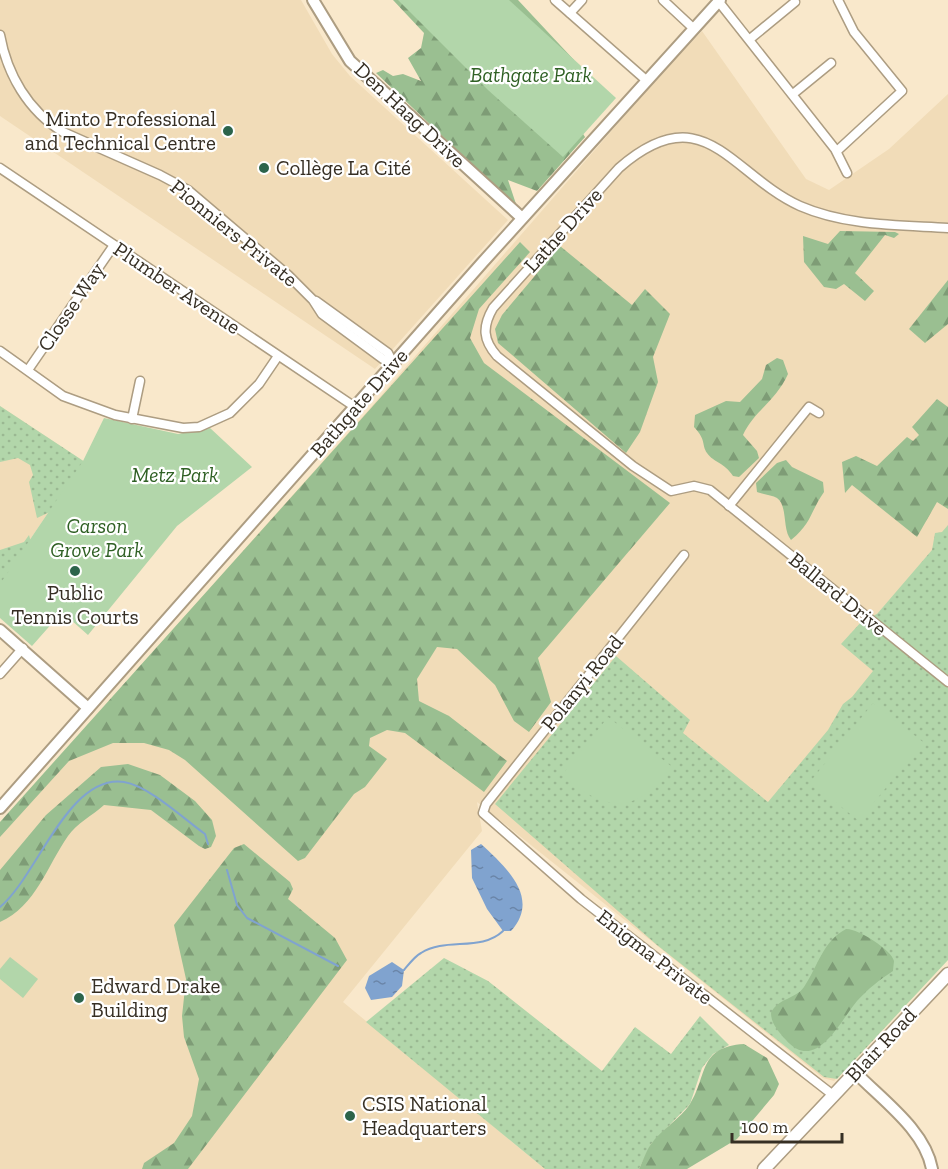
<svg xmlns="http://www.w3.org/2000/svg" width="948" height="1169" font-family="'Zilla Slab',serif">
<defs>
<pattern id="grass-dots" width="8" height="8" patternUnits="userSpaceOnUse" patternTransform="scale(1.5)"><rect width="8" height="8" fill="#b2d6aa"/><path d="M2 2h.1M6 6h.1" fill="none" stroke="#9ab892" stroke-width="1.8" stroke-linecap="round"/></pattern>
<pattern id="forest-firs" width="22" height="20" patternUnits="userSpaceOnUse" patternTransform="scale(1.5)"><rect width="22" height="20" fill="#9abf91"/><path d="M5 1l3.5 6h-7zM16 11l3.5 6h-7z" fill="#7e9c76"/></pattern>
<pattern id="water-ripples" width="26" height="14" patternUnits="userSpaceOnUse" patternTransform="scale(1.5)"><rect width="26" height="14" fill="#80a3cf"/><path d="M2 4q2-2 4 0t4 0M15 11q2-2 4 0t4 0" fill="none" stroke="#6a85a8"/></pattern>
</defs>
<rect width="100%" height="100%" fill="#f9e8cb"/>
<g fill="#f1dcb8">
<polygon points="0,0 301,0 332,54 350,76 508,220 375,369 0,116"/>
<polygon points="702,31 806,179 829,190 889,149 948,94 948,957 834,1081 823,1078 477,802 482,831 343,1002 545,1169 0,1169 0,824 364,415 654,82"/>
<polygon points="0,406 83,461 0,584"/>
</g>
<g fill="url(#grass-dots)">
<polygon points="0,406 88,464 52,511 37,518 29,482 33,475 30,465 18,458 0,462"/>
<polygon points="948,525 948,960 837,1079 824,1077 657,945 495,804 616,656 690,720 683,733 768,802 828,730 843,704 852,697 873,671 841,644 862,621 877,614 932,550 935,533 942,532"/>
<polygon points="29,535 32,546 0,602 0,550 24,542"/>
<polygon points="444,958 488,981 602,1071 635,1027 671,1054 700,1016 729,1045 713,1054 702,1068 690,1104 651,1144 639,1169 545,1169 366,1022"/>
</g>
<g fill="url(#forest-firs)">
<polygon points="393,0 518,0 574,60 572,102 563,102 585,137 537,191 508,180 517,207 376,73 383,70 393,76 403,74 421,81 408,58 421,48 424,33"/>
<polygon points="840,231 895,232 899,234 894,238 885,235 855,273 874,291 865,301 844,284 836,289 824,287 804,262 803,236 828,244"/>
<polygon points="520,242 530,252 479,309 470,338 484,363 670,503 538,658 551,702 529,732 514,721 495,685 457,649 437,647 417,679 419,701 449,716 507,761 484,792 405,733 387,730 370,738 369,746 387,759 365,787 354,794 305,858 298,861 185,760 169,750 144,743 113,743 69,761 0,837 0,822"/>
<polygon points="560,246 632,305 645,289 670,314 653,357 658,382 640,432 626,453 498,343 495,329 502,315"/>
<polygon points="948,280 948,324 925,343 909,329"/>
<path d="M777,358l6,2 5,14c-12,27 -34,37 -45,61l14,16 2,7 -20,19 -6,-1c-9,-14 -19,-13 -26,-23 -6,-9 0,-12 -13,-26l1,-12 31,-14 14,1 22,-23 4,-14z"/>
<polygon points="937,399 948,407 948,509 937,502 917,537 852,485 845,493 842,462 856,456 877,466 907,437 913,441 919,435 912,427"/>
<path d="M786,460l6,7 31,15 1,10c-14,20 -12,31 -33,48 -9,-11 -3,-34 -14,-42 -5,-3 -15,-4 -20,-6l-1,-9 21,-20z"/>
<path d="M128,764l32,11 35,26 17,19 4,16 -5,11 -6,2 -6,-3 -48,-36 -47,-5c-11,10 -28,19 -36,31 -21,30 -32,70 -68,86v-52l46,-55 55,-48z"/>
<polygon points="244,844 290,882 293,889 288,899 335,938 347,960 188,1169 142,1169 144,1163 174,1143 192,1116 199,1079 184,1037 182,1016 186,979 174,925 234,848"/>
<path d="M846,929c11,-1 46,21 48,32 0,1 -1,9 -1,10 -14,9 -25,18 -36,30 -17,20 -41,73 -71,39 -7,-8 -15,-16 -15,-27 7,-15 25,-14 33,-26 14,-21 19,-46 42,-58z"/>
<path d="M744,1044l23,14 12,26 -5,11 -37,44 -50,30h-48c4,-8 7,-18 12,-25 11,-15 29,-25 39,-40 18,-29 8,-57 54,-60z"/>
</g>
<g fill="#b2d6aa">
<polygon points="398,0 509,0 616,98 563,157 488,90"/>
<polygon points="104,418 178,434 210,428 252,467 177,526 88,635 62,612 32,646 0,618 0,584 83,461"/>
<polygon points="873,703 923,742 859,821 810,782"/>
<path d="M608,717l63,49c-33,51 -68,45 -109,9z"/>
<polygon points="10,957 38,979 23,998 0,979 0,969"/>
</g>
<g fill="url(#water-ripples)">
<path d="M481,844c25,23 60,54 30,87h-8l-16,-22 -15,-31 -1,-28z"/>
<polygon points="392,962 404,970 402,986 392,997 371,1000 365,988 369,976"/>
</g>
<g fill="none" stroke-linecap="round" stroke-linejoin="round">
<g stroke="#80a3cf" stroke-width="2">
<polyline points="227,870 237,905 247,918 338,966"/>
<path d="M0,907c37,-30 68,-133 124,-125 25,4 60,37 81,52l3,10"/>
<path d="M404,970c5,-6 11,-14 17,-17 25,-16 60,-1 82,-22"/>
</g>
<g stroke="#ad9d82" stroke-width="11">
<g id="minor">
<polyline points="555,0 646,80"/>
<polyline points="663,0 693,28"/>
<polyline points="719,2 835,149 847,173"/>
<polyline points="570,13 582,0"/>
<path d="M0,35c7,39 28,76 63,97l97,43 28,15 100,85 25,25 9,14 61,45 10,4"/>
<polyline points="750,39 795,2"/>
<polyline points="793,94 831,63"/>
<polyline points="837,151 902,91 854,32 838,0"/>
<polyline points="0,168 355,407"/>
<path d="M948,228c-49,-3 -102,-2 -148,-22 -70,-32 -96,-112 -181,-38l-126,140c-11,19 -10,32 4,48l136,110 38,25 23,-5 16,4 238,192"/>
<polyline points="316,301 388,353 393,363"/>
<polyline points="0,351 63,396 115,415 183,428 199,427 230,413 259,384 278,356"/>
<polyline points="28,370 114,245"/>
<polyline points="132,419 140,381"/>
<polyline points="729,506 809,407 819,413"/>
<polyline points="684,555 486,804 483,813 581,899 833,1095"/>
<polyline points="0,674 23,648"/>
</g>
</g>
<g stroke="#ad9d82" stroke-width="14">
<g id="tertiary">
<polyline points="313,0 350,61 522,218"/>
<polyline points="0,630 88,708"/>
<polyline points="0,808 482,263 720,0"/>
<path d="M855,1072c27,28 70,58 77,97"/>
</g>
</g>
<g stroke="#ad9d82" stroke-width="15">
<polyline id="secondary" points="764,1169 948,974"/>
</g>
<use href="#minor" stroke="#fff" stroke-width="8"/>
<use href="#tertiary" stroke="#fff" stroke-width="10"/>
<use href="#secondary" stroke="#fff" stroke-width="12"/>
</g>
<g fill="#2c644b" stroke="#fff" stroke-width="2">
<circle cx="228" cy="131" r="6"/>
<circle cx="264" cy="168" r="6"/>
<circle cx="75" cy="571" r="6"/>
<circle cx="79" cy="998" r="6"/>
<circle cx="350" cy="1116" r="6"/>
</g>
<g text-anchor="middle" stroke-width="4.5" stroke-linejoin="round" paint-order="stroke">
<g font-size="21" font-style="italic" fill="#2f6024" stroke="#fff">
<text x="531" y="82">Bathgate Park</text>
<text x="175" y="482">Metz Park</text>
<text x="97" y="533">Carson<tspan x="97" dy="24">Grove Park</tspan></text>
</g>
<g font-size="21" fill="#362f24" stroke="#fff">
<text transform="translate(410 115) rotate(43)" y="7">Den Haag Drive</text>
<text transform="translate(563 230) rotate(-48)" y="7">Lathe Drive</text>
<text transform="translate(234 233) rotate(39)" y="7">Pionniers Private</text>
<text transform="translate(177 288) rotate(34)" y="7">Plumber Avenue</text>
<text transform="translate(71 307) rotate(-56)" y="7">Closse Way</text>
<text transform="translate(359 403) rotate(-49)" y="7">Bathgate Drive</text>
<text transform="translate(838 594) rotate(39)" y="7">Ballard Drive</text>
<text transform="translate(582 683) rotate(-51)" y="7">Polanyi Road</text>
<text transform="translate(655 957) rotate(38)" y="7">Enigma Private</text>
<text transform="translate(881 1045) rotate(-47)" y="7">Blair Road</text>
</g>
<g font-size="21" fill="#362f24" stroke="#fff" text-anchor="start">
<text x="216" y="126" text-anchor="end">Minto Professional<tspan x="216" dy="24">and Technical Centre</tspan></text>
<text x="276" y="175">Collège La Cité</text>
<text x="75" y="600" text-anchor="middle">Public<tspan x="75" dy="24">Tennis Courts</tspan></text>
<text x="91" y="993">Edward Drake<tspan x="91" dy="24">Building</tspan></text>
<text x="362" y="1111">CSIS National<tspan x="362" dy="24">Headquarters</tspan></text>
</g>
</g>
<path d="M732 1133v9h110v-9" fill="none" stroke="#362f24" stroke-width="3"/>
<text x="741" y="1133" font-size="18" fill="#362f24" stroke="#ffffff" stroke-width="4.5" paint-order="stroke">100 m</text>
</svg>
